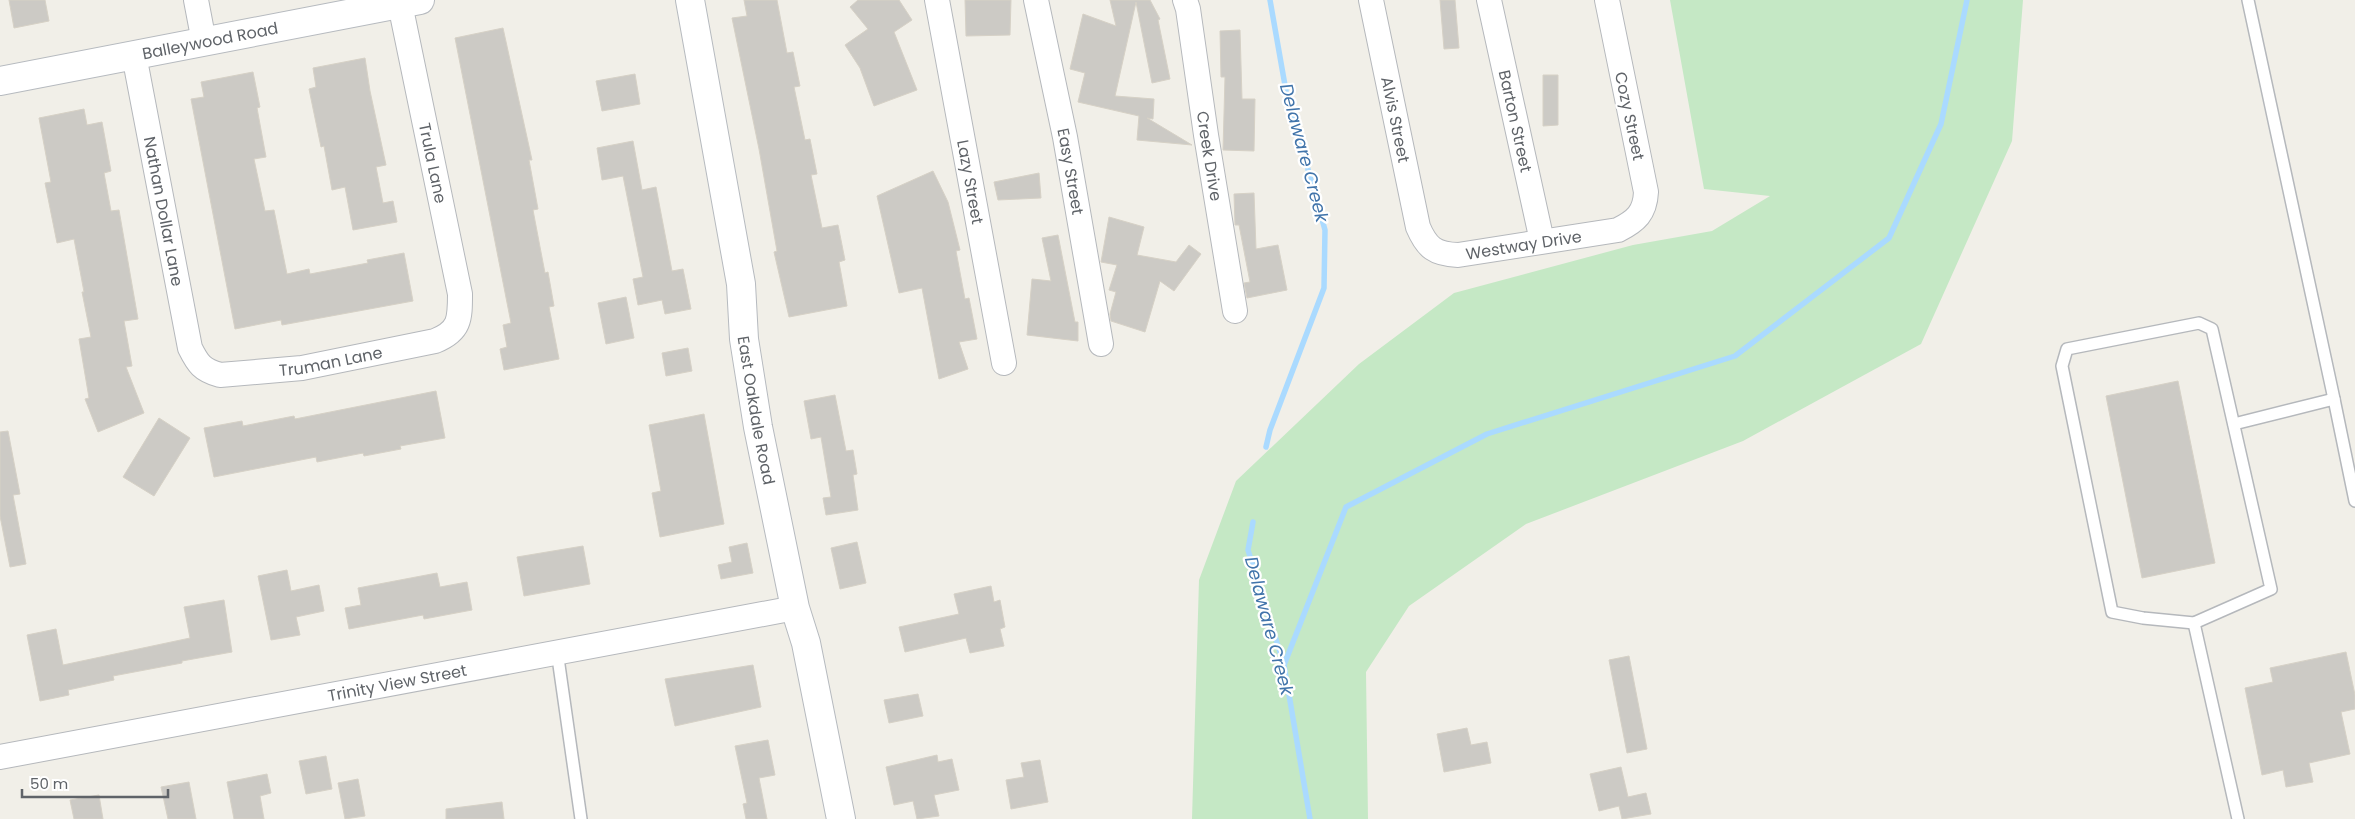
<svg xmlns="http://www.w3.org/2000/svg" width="2355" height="819" font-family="Poppins,sans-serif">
<rect width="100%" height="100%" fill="#f1efe8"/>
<polygon fill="#c5e8c5" points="1670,0 2023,0 2012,141 1921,344 1743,441 1526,524 1409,606 1366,672 1368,819 1192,819 1199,580 1236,481 1359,364 1454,293 1633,245 1712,231 1770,196 1704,189"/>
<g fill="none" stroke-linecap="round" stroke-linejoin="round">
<g stroke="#aadaff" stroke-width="5.5">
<polyline points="1266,447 1270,430 1324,288 1325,230 1286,91 1270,0"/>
<polyline points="1253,522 1248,550 1284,665 1310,819"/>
<polyline points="1284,665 1346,507 1487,434 1735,356 1889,238 1941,124 1967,0"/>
</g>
</g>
<g fill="#cccac5" stroke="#d6d1c6">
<polygon points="9,0 45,0 49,21 14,28"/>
<polygon points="744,0 777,0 787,53 793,52 800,86 794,87 805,140 810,139 817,174 811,175 822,228 838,225 845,260 839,262 847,306 789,317 774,252 777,251 759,149 732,18 747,16"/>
<polygon points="858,0 899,0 912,20 894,32 917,90 874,106 860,68 845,45 868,29 850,7"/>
<polygon points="965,0 1011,0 1010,35 966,36"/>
<polygon points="1110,0 1150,0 1160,19 1158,20 1170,79 1152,83 1136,2 1115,96 1154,99 1153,119 1147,118 1192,145 1137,140 1139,116 1078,102 1085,73 1070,69 1083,14 1116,26"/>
<polygon points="1440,0 1455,0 1459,48 1444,49"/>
<polygon points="503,28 532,160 529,160 538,209 533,210 545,273 548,272 554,306 549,307 559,359 504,370 500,349 507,347 503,325 511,323 455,38"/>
<polygon points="1240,30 1242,99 1255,99 1254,151 1223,150 1225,77 1221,77 1220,31"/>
<polygon points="365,58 370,91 386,165 376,167 383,203 393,201 397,222 353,230 345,187 332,190 324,146 321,147 309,89 316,87 313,68"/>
<polygon points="253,72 260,107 257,108 266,157 254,159 265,211 274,210 287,274 309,269 310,274 368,263 367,260 404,253 413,301 282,325 281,320 235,329 191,99 204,97 201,82"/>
<polygon points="635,74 640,104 602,111 596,81"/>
<polygon points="1543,75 1558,75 1558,125 1543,126"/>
<polygon points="84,109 87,125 102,122 111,171 104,173 111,211 119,210 138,319 124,321 132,366 126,367 144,413 98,432 85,399 89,398 79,339 91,337 82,292 84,292 74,239 57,243 45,183 51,182 39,118"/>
<polygon points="633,141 642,190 656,187 672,271 683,269 691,309 665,314 662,300 638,305 633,279 643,277 623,176 602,180 597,148"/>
<polygon points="933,171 948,202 960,250 956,251 965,299 969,298 977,339 959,342 968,369 939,379 922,288 899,293 877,196"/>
<polygon points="1039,173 1041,198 998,200 994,182"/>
<polygon points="1254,193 1256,249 1278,245 1287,290 1247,298 1244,283 1250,282 1239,225 1235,225 1234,194"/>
<polygon points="1109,217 1144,227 1137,255 1176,262 1189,245 1201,254 1174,291 1160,281 1145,332 1111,321 1110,314 1116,292 1109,290 1117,265 1101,262"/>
<polygon points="1058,235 1075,322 1078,322 1078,341 1027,335 1032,279 1051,281 1042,238"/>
<polygon points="626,297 634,338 606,344 598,303"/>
<polygon points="688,348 692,371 666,376 662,353"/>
<polygon points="2178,381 2215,563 2142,578 2106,396"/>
<polygon points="436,391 445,438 400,446 401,449 364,456 363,453 317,462 316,457 214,477 204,428 242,421 243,426 294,416 295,419"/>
<polygon points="835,395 846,451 853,450 857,474 853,475 858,510 826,515 823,498 831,497 821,437 811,439 804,401"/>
<polygon points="704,414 724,524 660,537 652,493 661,491 649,425"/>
<polygon points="159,418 190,438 154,496 123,477"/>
<polygon points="8,431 20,494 13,495 26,564 10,567 0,516 0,432"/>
<polygon points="857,542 866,583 840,589 831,548"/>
<polygon points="747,543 753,573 721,579 718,565 732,562 729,547"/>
<polygon points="583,546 590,584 524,596 517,557"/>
<polygon points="287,570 291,591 319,585 324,611 296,617 300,635 271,640 258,576"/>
<polygon points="437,573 440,587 467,582 472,610 424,619 423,615 349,629 345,608 361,605 358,588"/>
<polygon points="991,586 994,602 1000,600 1005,627 1000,629 1004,646 970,653 966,638 905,652 899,627 959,614 954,594"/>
<polygon points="224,600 232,652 182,661 182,663 113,676 114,680 68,690 69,695 40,701 27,635 56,629 63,665 190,638 184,607"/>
<polygon points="2346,652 2355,695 2355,709 2341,712 2350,754 2309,763 2313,782 2286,787 2283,770 2262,775 2245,688 2273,682 2270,668"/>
<polygon points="1629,656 1647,749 1627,753 1609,660"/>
<polygon points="753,665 761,707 675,726 665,679"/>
<polygon points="918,694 923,716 889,723 884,700"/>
<polygon points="1467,728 1471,745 1487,742 1491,763 1444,772 1437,734"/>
<polygon points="768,740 775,775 759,778 767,819 746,819 743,804 747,803 735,746"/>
<polygon points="937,755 938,762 952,759 959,790 934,795 939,816 917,819 913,801 894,805 886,767"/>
<polygon points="326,756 332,789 306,794 299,761"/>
<polygon points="1040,760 1048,802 1011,809 1006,780 1024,777 1021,763"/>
<polygon points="1621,767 1628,797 1646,793 1651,814 1622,819 1619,806 1599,811 1590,774"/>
<polygon points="267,774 271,793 260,796 264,819 234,819 227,782"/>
<polygon points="358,779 365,816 345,819 338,783"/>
<polygon points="189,782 196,819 168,819 161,787"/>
<polygon points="99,795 103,819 74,819 70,800"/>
<polygon points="502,802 504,819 446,819 446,809"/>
</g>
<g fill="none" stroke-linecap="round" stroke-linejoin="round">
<g stroke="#b5b8bc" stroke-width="14">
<g id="lane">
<polyline points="2248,0 2334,399"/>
<polygon points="2199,323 2212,329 2271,589 2194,623 2143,618 2112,612 2062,366 2067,349"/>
<polyline points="2234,424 2334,399 2355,501"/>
<polyline points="2194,623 2238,819"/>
<polyline points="557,651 581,819"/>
</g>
</g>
<g stroke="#b5b8bc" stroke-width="26">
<g id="street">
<polyline points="196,0 204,42"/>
<path id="s1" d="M937,0l67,363"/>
<path id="s2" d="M1036,0l29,137 36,207"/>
<path id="s3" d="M1185,0l3,9 18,126 29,176"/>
<path id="s4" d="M1371,0l47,227c9,21 17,27 40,28l160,-25c18,-9 27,-17 28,-38l-39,-192"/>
<path id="s5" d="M1489,0l53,241"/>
<path id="s6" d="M134,55l56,293c8,16 12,22 30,27l82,-7 133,-27c25,-10 25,-22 25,-47l-60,-290"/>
<path id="s7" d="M0,757l795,-149"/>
</g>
</g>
<g stroke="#b6babf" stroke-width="30">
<g id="secondary">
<path id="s8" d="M690,0l51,284 3,55 14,88 37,181 11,35 35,176"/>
<path id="s9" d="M0,81l420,-81"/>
</g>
</g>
<use href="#lane" stroke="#fff" stroke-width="11"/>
<use href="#street" stroke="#fff" stroke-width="24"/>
<use href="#secondary" stroke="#fff" stroke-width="28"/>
</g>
<g text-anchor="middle" stroke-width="4.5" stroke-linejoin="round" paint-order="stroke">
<g font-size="16" fill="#5f6368" stroke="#fff">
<text dy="6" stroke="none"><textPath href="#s9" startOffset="214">Balleywood Road</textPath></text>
<text transform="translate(1630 116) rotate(78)" y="6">Cozy Street</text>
<text dy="6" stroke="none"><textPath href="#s4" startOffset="122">Alvis Street</textPath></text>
<text dy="6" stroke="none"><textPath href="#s5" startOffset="124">Barton Street</textPath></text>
<text dy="6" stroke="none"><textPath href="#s3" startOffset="158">Creek Drive</textPath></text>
<text transform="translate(433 163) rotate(78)" y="6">Trula Lane</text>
<text dy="6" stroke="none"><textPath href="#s2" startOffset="175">Easy Street</textPath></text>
<text dy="6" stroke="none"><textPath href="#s1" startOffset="185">Lazy Street</textPath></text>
<text dy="6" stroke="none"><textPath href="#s6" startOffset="159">Nathan Dollar Lane</textPath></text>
<text dy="6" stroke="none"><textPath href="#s4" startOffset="351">Westway Drive</textPath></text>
<text dy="6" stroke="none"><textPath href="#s6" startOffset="452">Truman Lane</textPath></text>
<text dy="6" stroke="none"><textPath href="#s8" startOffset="416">East Oakdale Road</textPath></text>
<text dy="6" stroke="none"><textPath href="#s7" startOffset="404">Trinity View Street</textPath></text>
</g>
<g font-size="18" font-style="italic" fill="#4174aa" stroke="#fff">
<text transform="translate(1304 153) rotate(75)" y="6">Delaware Creek</text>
<text transform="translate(1269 626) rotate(75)" y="6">Delaware Creek</text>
</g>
</g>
<path d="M22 789v8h146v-8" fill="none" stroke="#5f6368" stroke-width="2.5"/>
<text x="30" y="789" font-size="15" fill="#5f6368" stroke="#ffffff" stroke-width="4" paint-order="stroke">50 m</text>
</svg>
